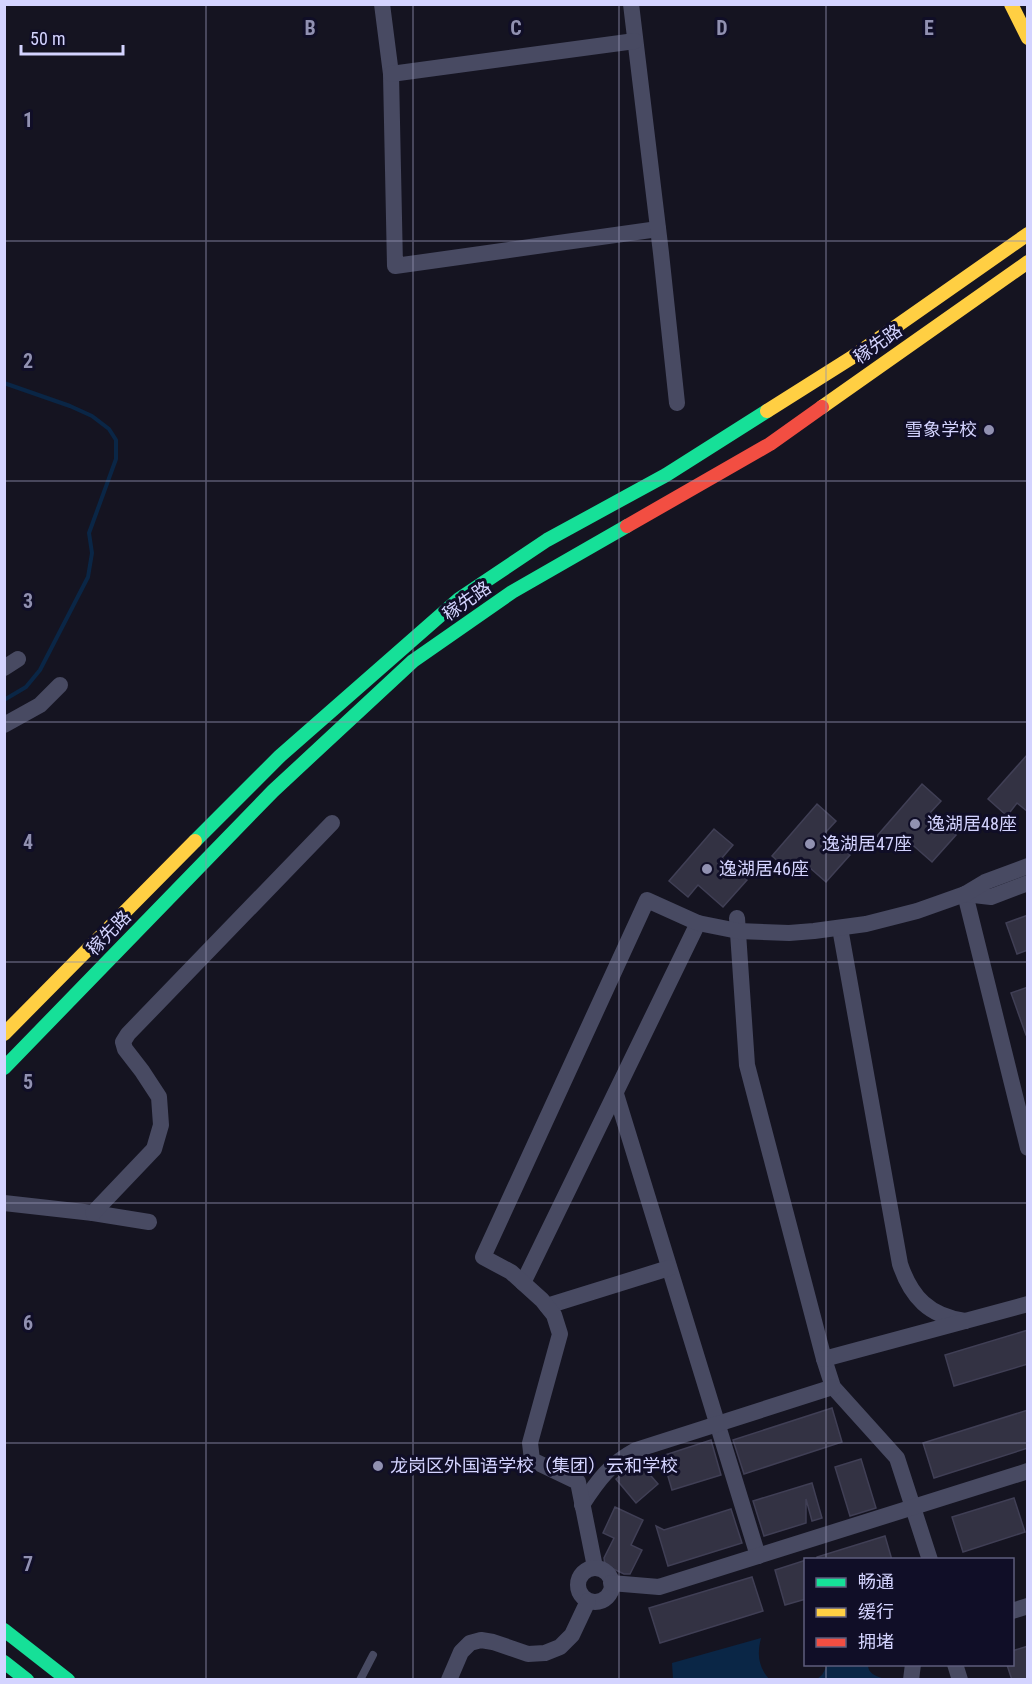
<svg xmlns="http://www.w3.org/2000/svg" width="1032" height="1684" font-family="'Roboto Condensed','Noto Sans SC',sans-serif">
<rect width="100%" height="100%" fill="#151421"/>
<g fill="#0a2646">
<path d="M761,1638c-4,16 -3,28 8,41h-96l-1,-16z"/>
<path d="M828,1664l40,1c0,8 7,11 14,13v1h-65l5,-4z"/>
</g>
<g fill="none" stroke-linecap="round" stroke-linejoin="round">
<polyline stroke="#0a2646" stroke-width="4" points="4,383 70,406 92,416 109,429 116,440 116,459 89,533 92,553 88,577 40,670 26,687 4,700"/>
</g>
<g fill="#333243" stroke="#403f55" stroke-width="1.5">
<polygon points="1028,754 1028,812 1017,803 1007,816 988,799"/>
<polygon points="922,784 941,801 930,813 956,835 932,862 907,840 896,853 877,836"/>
<polygon points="817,804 836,821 825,833 850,855 826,882 801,860 791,873 772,856"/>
<polygon points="714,829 733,845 722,858 747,880 723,907 698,885 688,897 669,881"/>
<polygon points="1028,915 1028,950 1017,954 1006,923"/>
<polygon points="1028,987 1028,1035 1026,1035 1011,993"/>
<polygon points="1028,1330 1028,1364 954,1386 945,1355"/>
<polygon points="832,1408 842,1442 744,1474 733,1440"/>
<polygon points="1028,1410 1028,1448 934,1478 923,1443"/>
<polygon points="711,1440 721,1475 672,1490 662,1456"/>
<polygon points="861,1459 876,1508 850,1516 835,1467"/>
<polygon points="638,1461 658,1484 636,1503 616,1479"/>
<polygon points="812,1483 822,1518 812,1521 806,1499 806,1523 764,1536 753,1501"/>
<polygon points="1014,1498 1025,1532 963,1552 952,1517"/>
<polygon points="615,1507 643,1520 631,1545 642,1550 630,1574 624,1574 605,1565 604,1558 614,1538 603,1533"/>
<polygon points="731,1509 742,1543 668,1566 656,1526 664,1530"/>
<polygon points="885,1536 892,1560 817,1560 817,1557"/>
<polygon points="806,1560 806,1599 785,1605 775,1570"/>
<polygon points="752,1577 763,1611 660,1643 649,1608"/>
<polygon points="1028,1646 1028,1680 1012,1680 1007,1665 1012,1665 1012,1651"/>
</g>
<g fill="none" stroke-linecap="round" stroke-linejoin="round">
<polyline stroke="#484a62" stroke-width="8" points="360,1680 373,1655"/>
<g stroke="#484a62" stroke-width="16">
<polyline points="382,4 391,74 395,266 658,229"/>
<polyline points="631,4 661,253 677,403"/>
<polyline points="391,74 635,41"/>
<polyline points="4,668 18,659"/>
<polyline points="4,725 40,705 60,685"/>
<polyline points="965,894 1028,1148"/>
<polyline points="965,894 991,897 1028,883"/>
<polyline points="737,918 747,1065 824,1359 833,1387 897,1458 930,1560"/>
<path d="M840,928l60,336c11,33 29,52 65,57"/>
<polyline points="616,1094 758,1556"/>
<polyline points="4,1203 93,1213 149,1222"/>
<polyline points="93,1213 154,1149 161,1125 159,1097 142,1071 125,1049 123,1042 128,1034 332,823"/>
<polyline points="523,1283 698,923"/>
<polyline points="547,1306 669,1268"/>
<polyline points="824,1359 1028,1304"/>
<path d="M582,1505c16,-25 28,-41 54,-55l197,-63"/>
<polyline points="595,1567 578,1482 532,1460 530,1443 560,1334 554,1315 542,1300 511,1272 483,1257 647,900 698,923 738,931 789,933 814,931 866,924 917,911 965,894 985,882 1028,866"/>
<circle cx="595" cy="1585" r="17"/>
<polyline points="611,1583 659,1587 1028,1471"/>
<polyline points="1012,1611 1028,1606"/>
<polyline points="955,1664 960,1680"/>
<polyline points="449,1680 461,1652 470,1643 481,1640 493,1642 528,1654 545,1653 560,1647 572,1635 588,1601"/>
<polyline points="911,1680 913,1664"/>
</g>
<g stroke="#16e098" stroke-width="14">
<polyline points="195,841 280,756 459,599 547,540 666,475 767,411"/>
<polyline points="4,1068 273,791 413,661 512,592 627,526"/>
<polyline points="4,1630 68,1680"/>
<polyline points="4,1662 27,1680"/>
</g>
<g stroke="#ffcf43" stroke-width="14">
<polyline points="1011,4 1028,38"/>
<polyline points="822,407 1028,262"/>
<polyline points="767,411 851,358 1028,234"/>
<polyline points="4,1034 195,841"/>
</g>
<polyline stroke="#f24e42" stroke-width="14" points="627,526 770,444 822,407"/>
</g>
<path fill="none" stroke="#9191b1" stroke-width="1.5" stroke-opacity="0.55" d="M206,4v1676M413,4v1676M619,4v1676M826,4v1556M4,241h1024M4,481h1024M4,722h1024M4,962h1024M4,1203h1024M4,1443h1024M826,1664v16"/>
<g fill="#9191b1" stroke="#100e27" stroke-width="2">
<circle cx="989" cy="430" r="6"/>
<circle cx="915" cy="824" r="6"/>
<circle cx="810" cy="844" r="6"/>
<circle cx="707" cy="869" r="6"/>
<circle cx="378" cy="1466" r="6"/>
</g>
<g text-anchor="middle" stroke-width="6" stroke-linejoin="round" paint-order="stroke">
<g font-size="18" fill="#d4d4ff" stroke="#100e27">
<text transform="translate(878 344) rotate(-35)" y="6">稼先路</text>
<text transform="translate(467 601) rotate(-35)" y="6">稼先路</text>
<text transform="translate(109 933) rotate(-46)" y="6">稼先路</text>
</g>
<g font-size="18" fill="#d4d4ff" stroke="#100e27" text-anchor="start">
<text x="977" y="436" text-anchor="end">雪象学校</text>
<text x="927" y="830">逸湖居48座</text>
<text x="822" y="850">逸湖居47座</text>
<text x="719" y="875">逸湖居46座</text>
<text x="390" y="1472">龙岗区外国语学校（集团）云和学校</text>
</g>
</g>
<g font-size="20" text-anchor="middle" font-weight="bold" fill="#9191b1" stroke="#100e27" stroke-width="6" stroke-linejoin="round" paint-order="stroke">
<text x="310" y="35">B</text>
<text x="516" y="35">C</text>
<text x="722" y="35">D</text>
<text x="929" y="35">E</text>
<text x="28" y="127">1</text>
<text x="28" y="368">2</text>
<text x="28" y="608">3</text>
<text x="28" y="849">4</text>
<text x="28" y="1089">5</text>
<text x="28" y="1330">6</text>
<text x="28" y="1571">7</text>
</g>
<rect width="1032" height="1684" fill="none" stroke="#d4d4ff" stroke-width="12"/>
<rect x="804" y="1558" width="210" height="108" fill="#100e27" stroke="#5e5d7d" stroke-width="1.5"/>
<rect x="816" y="1578" width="30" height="9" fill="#16e098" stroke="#5e5d7d" stroke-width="1.5"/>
<text x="858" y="1588" font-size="18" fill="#d4d4ff">畅通</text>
<rect x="816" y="1608" width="30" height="9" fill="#ffcf43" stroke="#5e5d7d" stroke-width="1.5"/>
<text x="858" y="1618" font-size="18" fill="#d4d4ff">缓行</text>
<rect x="816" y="1638" width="30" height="9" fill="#f24e42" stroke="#5e5d7d" stroke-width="1.5"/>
<text x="858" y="1648" font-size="18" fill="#d4d4ff">拥堵</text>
<path d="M21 45v9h102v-9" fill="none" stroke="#d4d4ff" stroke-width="3"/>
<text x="30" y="45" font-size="18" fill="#d4d4ff" stroke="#100e27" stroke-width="4.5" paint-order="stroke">50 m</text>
</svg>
